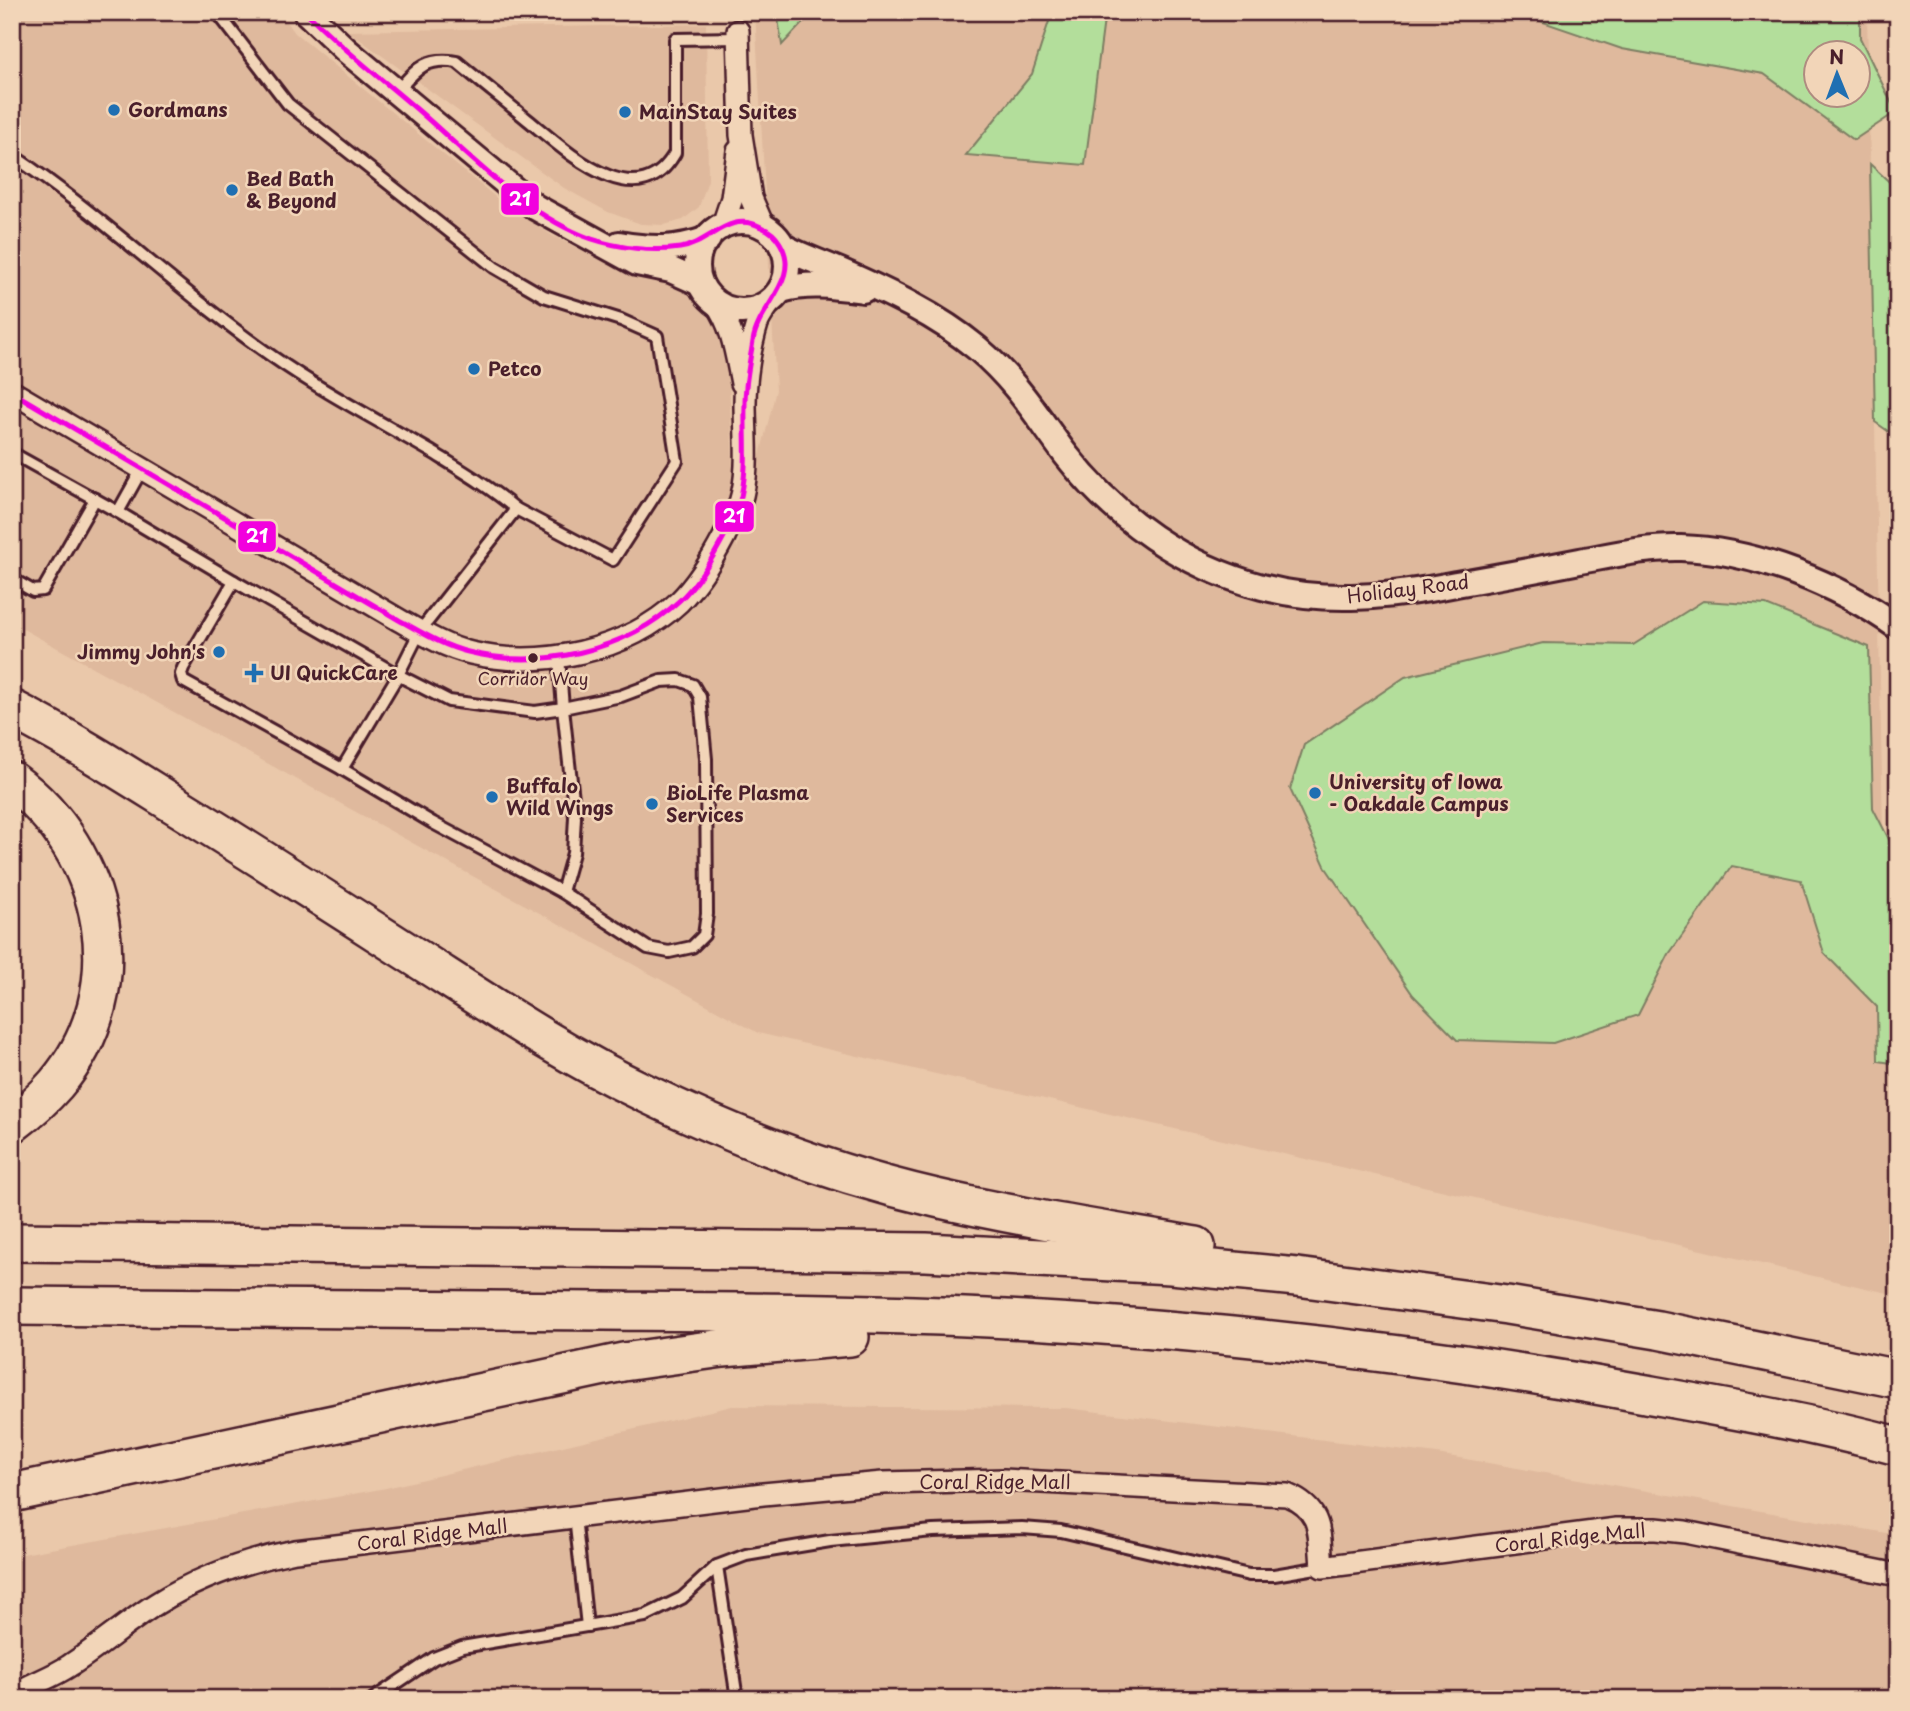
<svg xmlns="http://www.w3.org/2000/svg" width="1910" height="1711" font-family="'Playpen Sans',sans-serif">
<rect width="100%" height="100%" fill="#eac8aa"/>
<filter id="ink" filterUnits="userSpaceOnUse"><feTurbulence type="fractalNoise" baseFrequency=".0143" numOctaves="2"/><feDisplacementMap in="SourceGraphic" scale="14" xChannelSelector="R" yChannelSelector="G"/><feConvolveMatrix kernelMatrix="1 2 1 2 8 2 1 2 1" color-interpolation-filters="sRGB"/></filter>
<g filter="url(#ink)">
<g fill="#dfb99d" fill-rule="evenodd">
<path d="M12,12h268l15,21 209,171 49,32 49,24 79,24 24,23 22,31 10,211 39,-159 -21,-378h1112l25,1282 -1134,-261 -746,-410zM1815,52h42v42h-42z"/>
<polygon points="706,24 708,180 699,207 683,220 664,225 641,224 608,212 564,188 348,31"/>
<polygon points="732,1406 1066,1408 1437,1454 1898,1535 1898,1699 12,1699 12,1556 386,1488"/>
</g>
<g fill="#b3de9b" stroke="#7e7e63" stroke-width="2" fill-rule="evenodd">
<polygon points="777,12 813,12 782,45"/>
<polygon points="1052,12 1105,12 1085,165 966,155 1032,74"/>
<path d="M1514,12h346v26l36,74 -42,28 -90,-66 -142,-25zM1815,52h42v42h-42z"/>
<polygon points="1870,164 1898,190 1898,438 1875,422"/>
<polygon points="1703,601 1766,605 1869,647 1873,808 1898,857 1898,928 1894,940 1898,947 1898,1064 1878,1061 1877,1007 1824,953 1801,880 1732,866 1669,954 1638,1015 1553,1043 1457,1040 1413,995 1326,868 1290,789 1304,745 1405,677 1543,643 1633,645"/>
</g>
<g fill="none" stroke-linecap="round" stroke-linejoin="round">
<g stroke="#4a1f2b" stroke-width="16">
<g id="service">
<polyline points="217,12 288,104 494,267 544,296 621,320 657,336 677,461 613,560 516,509"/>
<path d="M396,92c20,-22 29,-36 61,-30 24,20 48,39 71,58 37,30 109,100 147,33v-114l63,-1"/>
<path d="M12,155c91,61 170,139 261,202 50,35 106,64 159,95 29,18 58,35 84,57l-96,122 -22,44 -164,-94 -116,-69 24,-43"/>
<polyline points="12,453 118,512"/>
<polyline points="12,579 33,591 43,590 95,499"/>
<polyline points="234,581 183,668 181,674 183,681 342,769"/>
<polyline points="559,657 563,708 535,712 449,701 398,675 342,769 433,823 562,892"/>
<polygon points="679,680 693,685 700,697 706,759 707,914 704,935 692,947 669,952 648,948 562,892 573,853 575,817 563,708 621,696 661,681"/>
<polyline points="575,1517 587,1626"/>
<polyline points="717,1566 737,1699"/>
<polyline points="373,1699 434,1658 462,1647 645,1616 682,1598 717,1566 746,1555 830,1541 933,1531 1022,1528 1061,1531 1249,1575 1274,1575 1322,1567"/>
</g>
</g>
<g stroke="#4a1f2b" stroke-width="26">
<g id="minor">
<polyline points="738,31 741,135 751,198 764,228"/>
<polyline points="722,228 732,198 738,151"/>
<path d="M716,303c17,24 20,51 26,80"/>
<path d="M12,392l387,228c23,13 46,27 72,33 69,16 155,-1 208,-51 19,-19 33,-42 45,-65 5,-11 12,-23 16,-34 10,-32 5,-67 5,-100 0,-23 5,-57 12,-79 3,-8 9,-15 13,-22"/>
<path d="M12,1696c18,-12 39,-18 57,-30 30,-19 57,-43 87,-62 43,-27 89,-43 139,-53l468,-57 120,-11 121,-3 283,15c36,15 32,38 35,72l295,-38h39l29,3 213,43"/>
</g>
</g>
<g stroke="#4a1f2b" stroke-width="30">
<g id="tertiary">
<polyline points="306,12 347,51 535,207 637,263 671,270 700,283"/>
<circle cx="742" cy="266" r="45"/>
<path d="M619,244c34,6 57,6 89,-5"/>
<path d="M782,246c20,11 38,16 58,25 48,21 97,44 137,77 40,34 59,67 89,107 50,64 117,111 196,132 65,17 129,10 194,-3 41,-7 83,-15 124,-23 33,-6 67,-14 101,-13 73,2 157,36 217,79"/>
<path d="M781,290c28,-8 53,-4 82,0"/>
</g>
</g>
<g stroke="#4a1f2b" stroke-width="42">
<g id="motorway">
<path d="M12,709c55,28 107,61 160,94 91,56 182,115 273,173 65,42 130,84 200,117 92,45 191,82 291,105 86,20 173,33 260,48"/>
<path d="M12,781c96,70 124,209 44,303 -13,15 -28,28 -44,40"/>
<polyline points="12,1242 926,1252 1171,1265 1297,1277 1507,1305 1658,1330 1898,1379"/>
<path d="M12,1306c197,2 394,3 591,5 162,1 324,1 486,13 186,13 373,36 557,70 84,15 169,30 252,52"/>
<polyline points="12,1493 623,1362 723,1348 850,1337"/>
</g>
</g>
<use href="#service" stroke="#f2d5b8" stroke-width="10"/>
<use href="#minor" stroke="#f2d5b8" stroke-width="21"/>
<use href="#tertiary" stroke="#f2d5b8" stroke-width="24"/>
<use href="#motorway" stroke="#f2d5b8" stroke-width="37"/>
<g stroke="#f2d5b8" stroke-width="10">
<path id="bus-1" d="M12,392l387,228c22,12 44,26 69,32 72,18 157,0 212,-52 17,-16 29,-36 40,-56 7,-13 15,-26 19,-40 10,-34 5,-67 6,-101 0,-21 5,-42 8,-62 5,-35 49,-62 27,-98 -4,-7 -11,-13 -19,-16 -33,-17 -51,17 -81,21 -28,4 -61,0 -88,-9 -67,-24 -119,-81 -172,-127 -38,-33 -78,-63 -114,-100"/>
</g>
<use href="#bus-1" stroke="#f200de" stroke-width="5"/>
</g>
</g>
<g fill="#1f6fb2" stroke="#f2d5b8" stroke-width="2.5">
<circle cx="114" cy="110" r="7"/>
<circle cx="625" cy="112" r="7"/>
<circle cx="232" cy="190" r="7"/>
<circle cx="474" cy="369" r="7"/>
<circle cx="219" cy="652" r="7"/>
<path d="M250.5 662.5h7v7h7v7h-7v7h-7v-7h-7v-7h7z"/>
<circle cx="1315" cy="793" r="7"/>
<circle cx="492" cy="797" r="7"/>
<circle cx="652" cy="804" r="7"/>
</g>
<circle fill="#4a1f2b" stroke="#f2d5b8" stroke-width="2.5" cx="533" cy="658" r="6"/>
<g text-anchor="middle" stroke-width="5" stroke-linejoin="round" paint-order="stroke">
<g font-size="17" fill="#4a1f2b" stroke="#f2d5b8">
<text x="533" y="685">Corridor Way</text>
</g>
<g font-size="19" font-weight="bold" fill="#4a1f2b" stroke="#f2d5b8" text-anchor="start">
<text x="128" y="117">Gordmans</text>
<text x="639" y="119">MainStay Suites</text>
<text x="246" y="186">Bed Bath<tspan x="246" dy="22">&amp; Beyond</tspan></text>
<text x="488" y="376">Petco</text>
<text x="205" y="659" text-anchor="end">Jimmy John's</text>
<text x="270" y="680">UI QuickCare</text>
<text x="1329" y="789">University of Iowa<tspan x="1329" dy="22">- Oakdale Campus</tspan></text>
<text x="506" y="793">Buffalo<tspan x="506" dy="22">Wild Wings</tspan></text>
<text x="666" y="800">BioLife Plasma<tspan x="666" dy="22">Services</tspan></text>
</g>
<g font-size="19" fill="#4a1f2b" stroke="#f2d5b8">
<text transform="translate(1408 589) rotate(-7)" y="7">Holiday Road</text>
<text x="995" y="1489">Coral Ridge Mall</text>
<text transform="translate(432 1535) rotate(-7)" y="7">Coral Ridge Mall</text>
<text transform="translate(1570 1538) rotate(-6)" y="7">Coral Ridge Mall</text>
</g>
</g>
<g stroke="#f2d5b8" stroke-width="2.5">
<rect x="500" y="182" width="40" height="34" rx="7" fill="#f200de"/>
<rect x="714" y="500" width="41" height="33" rx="7" fill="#f200de"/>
<rect x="237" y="520" width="40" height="33" rx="7" fill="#f200de"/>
</g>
<g font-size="19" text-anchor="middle" font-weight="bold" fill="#fff">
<text x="520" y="206">21</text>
<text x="734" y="523">21</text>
<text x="257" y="543">21</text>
</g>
<rect width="1910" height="1711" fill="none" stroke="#f2d5b8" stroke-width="42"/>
<rect x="21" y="21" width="1868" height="1669" fill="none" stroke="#4a1f2b" stroke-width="2.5" filter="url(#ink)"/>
<g transform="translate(1837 74) rotate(359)"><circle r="33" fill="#f2d5b8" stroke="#af8c80" stroke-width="2"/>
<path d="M0-5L12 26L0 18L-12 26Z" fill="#1f6fb2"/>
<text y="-10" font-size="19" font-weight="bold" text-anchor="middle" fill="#4a1f2b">N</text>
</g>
</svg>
